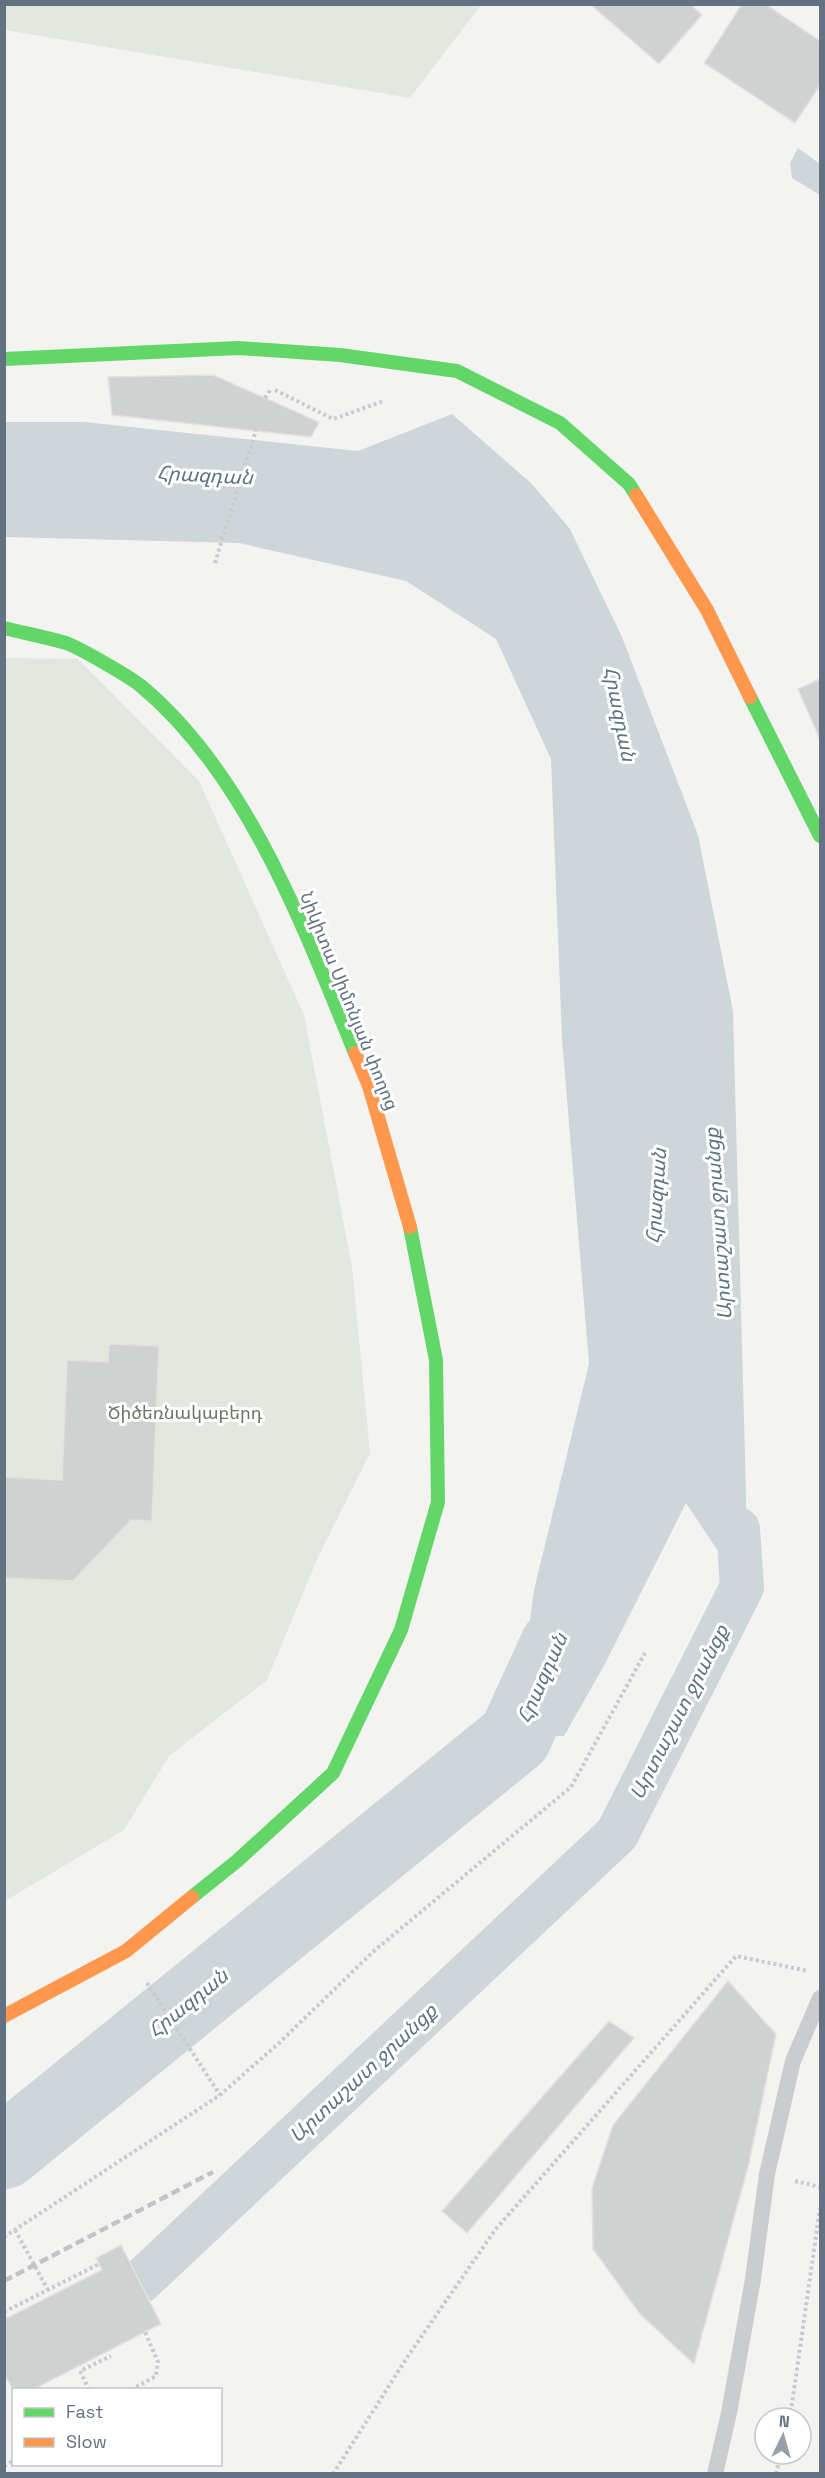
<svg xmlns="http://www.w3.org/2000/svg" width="825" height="2478" font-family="'Space Grotesk','Noto Sans Armenian',sans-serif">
<rect width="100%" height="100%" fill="#f3f4f1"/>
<g fill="#e2e7df">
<polygon points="4,5 5,4 481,5 410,98 5,30"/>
<polygon points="5,658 78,659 199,781 304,1015 352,1267 370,1453 318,1557 267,1680 169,1756 124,1830 5,1901"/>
</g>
<g fill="#cfd6d9">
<polygon points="798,148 820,164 820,195 792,178 790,163"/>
<polygon points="452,414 532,484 570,529 622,637 698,835 733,1011 747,1532 742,1587 686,1503 605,1664 564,1736 515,1737 534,1590 589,1364 562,1039 551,759 496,639 406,581 239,543 5,537 5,422 84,422 358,451"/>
</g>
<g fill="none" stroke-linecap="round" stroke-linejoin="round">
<polyline stroke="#cfd6d9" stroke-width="44" points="140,2282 617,1834 742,1587 738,1529"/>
<polyline stroke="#cfd6d9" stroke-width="74" points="4,2152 515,1737 557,1645"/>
</g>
<g fill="#d0d1d1" stroke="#e2e3e1" stroke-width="1.5">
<polygon points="590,4 695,4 693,7 702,15 659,64"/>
<polygon points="742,4 765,4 820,41 820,85 795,123 704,63"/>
<polygon points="213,375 265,398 319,422 311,437 112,415 108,377"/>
<polygon points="820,679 820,740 798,689"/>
<polygon points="109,1344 159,1346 152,1521 131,1520 73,1581 4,1578 4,1477 62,1480 67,1360 108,1362"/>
<polygon points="728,1981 776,2034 749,2163 694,2364 640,2314 593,2249 592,2188 613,2125"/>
<polygon points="609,2021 634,2038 467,2233 442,2211"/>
<polygon points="121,2245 161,2324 32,2390 14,2391 4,2374 4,2313 7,2318 102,2270 96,2258"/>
</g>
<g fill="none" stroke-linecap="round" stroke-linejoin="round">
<g stroke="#c9cacb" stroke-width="4" stroke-dasharray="3 3" stroke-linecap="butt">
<polyline points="275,390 333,419 384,401"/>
<polyline points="265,398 271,389"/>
<polyline points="215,563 256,430"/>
<polyline points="147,1983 220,2095"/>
<polyline points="795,2181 820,2187"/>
<polyline points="15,2230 48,2290"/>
<polyline points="4,2237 220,2095 279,2043 375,1950 571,1787 645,1653"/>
<polyline points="4,2312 99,2264"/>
<polyline points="38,2387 39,2390"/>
<polyline points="89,2390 80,2371 111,2356"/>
<polyline points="131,2390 156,2376 158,2362 145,2332"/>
<polyline points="790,2418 820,2208"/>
<polyline points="4,2466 14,2460"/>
<polyline points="333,2474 408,2356 495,2230 736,1956 808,1971"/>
<polyline points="776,2474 781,2454"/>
</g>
<polyline stroke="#cbcccd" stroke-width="16" points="715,2474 729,2413 753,2279 767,2174 793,2061 820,1998"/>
<g stroke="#63d668" stroke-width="14">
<polyline points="4,359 238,348 340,355 457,371 560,423 629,484 636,495"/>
<path d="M4,628c20,5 42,9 62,15 14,5 64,34 75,43 106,88 163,242 214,367"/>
<polyline points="750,697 820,836"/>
<polyline points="192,1897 237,1861 333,1773 401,1630 438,1502 436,1360 410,1227"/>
</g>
<g stroke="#ff974d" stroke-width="14">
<polyline points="636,495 707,610 750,697"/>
<polyline points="355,1053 369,1086 410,1227"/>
<polyline points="4,2016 126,1951 192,1897"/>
</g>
<polyline stroke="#c2c3c4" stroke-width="4.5" stroke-dasharray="9 4.5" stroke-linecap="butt" points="4,2281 213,2172"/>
</g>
<g text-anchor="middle" stroke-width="6" stroke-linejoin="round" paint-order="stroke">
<g font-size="18" fill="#627283" stroke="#fff">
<text transform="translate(349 1001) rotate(68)" y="6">Նիկիտա Սիմոնյան փողոց</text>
</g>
<g font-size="18" fill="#657a61" stroke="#fff">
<text x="185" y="1419">Ծիծեռնակաբերդ</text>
</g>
<g font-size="20" font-style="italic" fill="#5e7580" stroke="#fff">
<text transform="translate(205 475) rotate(3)" y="7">Հրազդան</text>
<text transform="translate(620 714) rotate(79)" y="7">Հրազդան</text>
<text transform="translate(656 1196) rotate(-86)" y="7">Հրազդան</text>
<text transform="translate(718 1224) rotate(-94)" y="7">Արտաշատ ջրանցք</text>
<text transform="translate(542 1678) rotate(-66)" y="7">Հրազդան</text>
<text transform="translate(679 1712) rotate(-63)" y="7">Արտաշատ ջրանցք</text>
<text transform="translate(188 2003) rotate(-39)" y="7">Հրազդան</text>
<text transform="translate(363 2073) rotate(-43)" y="7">Արտաշատ ջրանցք</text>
</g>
</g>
<rect width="825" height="2478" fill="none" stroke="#627283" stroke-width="12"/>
<rect x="12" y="2388" width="210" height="78" fill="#ffffff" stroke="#c0c7cd" stroke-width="1.5"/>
<rect x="24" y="2408" width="30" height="9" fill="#63d668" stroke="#c0c7cd" stroke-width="1.5"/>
<text x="66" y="2418" font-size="18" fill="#627283">Fast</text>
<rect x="24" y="2438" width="30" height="9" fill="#ff974d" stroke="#c0c7cd" stroke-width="1.5"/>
<text x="66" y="2448" font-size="18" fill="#627283">Slow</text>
<g transform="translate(783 2436) rotate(5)"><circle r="28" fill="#ffffff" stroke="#c0c7cd" stroke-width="1.5"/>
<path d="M0-4.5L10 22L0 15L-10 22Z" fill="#95a0aa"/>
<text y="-9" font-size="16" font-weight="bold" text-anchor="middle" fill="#627283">N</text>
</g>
</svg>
